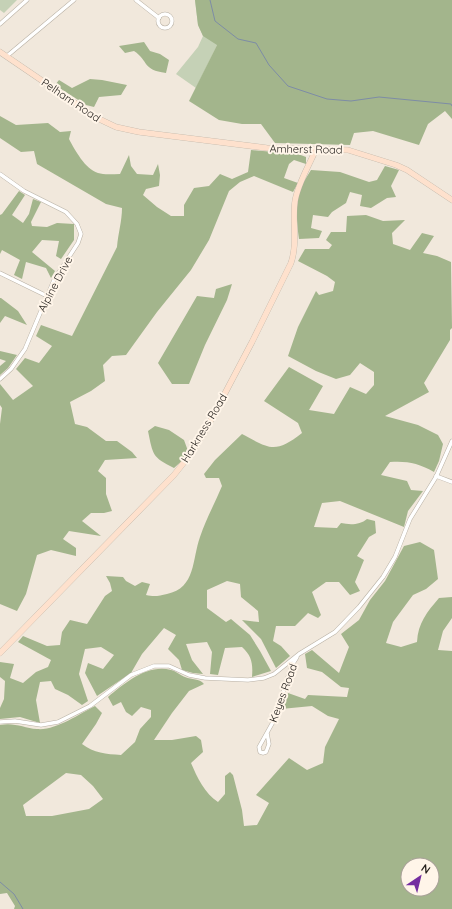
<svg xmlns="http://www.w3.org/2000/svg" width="452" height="909" font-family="Quicksand,sans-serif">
<rect width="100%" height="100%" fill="#f1e8dc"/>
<g fill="#c5d1b6">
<polygon points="0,0 17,0 4,13 0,10"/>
<polygon points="195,0 239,0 196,88 176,74 198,47 203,36 198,25"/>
</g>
<g fill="#a3b58c" fill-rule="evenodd">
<polygon points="195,0 452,0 452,119 445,111 428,124 419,145 373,131 354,133 350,145 275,143 261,124 242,124 219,120 189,101 217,45 203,36 198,25"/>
<path d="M144,42l6,9 10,3 9,6 -3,13c-24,-3 -17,-12 -32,-22l-9,2 -6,-7z"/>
<polygon points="90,79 102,80 127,85 121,95 99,97 94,107 86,105 55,85 59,80 72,88"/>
<path d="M0,116l16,9 32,-2 12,9 11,-1 -2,8c6,11 16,30 29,34 6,2 15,1 22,1l9,-19 2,11 6,8 16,1 5,-11 2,11 -1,11 -13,3 -3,6 14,12 14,9h13v-11l10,-17 15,-2 11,-12 12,5 16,-7 3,-22 47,4 8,3v7l-12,-4 -5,4 -5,14 14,5 -5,9 -39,-16 -14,6 -11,9 -20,49 -18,30 -34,42 -31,43 -14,1 -9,9 2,16 -14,10 -21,11 5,22 12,3 19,14h11l15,11 5,6 -32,2 -7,11 8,7v16l6,17 -8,2h-13l-9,8 19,15 -32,-5 -6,8 13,9v8l-25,-6 -14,5 -11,39 -9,17 -17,-7v-180l2,-16 -2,-3v-21l13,16 20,-14 -17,-17 9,-11 14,5 13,-17 -16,-10 5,-11 31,11 45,-89c1,-13 5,-26 5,-39l-16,-4 -69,-40 -3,-13 -13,1 -21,-14z"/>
<path d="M385,166l14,4 -8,16 5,11 -9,1 -16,10 -11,-2 2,-11 -12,-3 -4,11 -14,9 -4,5 -15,-2 -2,13 11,3 -3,7 -20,1c-2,-15 -4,-35 1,-50 3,-6 7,-13 11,-19l29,2 29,10 8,-2z"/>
<polygon points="19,191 25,195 12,215 23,223 29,214 33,199 41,202 31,222 32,226 47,227 57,223 74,224 74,240 61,259 56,256 59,241 42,240 32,252 55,271 51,278 46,268 26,262 22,279 14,275 20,260 2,250 0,254 0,215 2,214"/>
<path d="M366,215l17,6 22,-1 -13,13 1,11 17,6 12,-17 12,3 -11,17 14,3 14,6 1,66 -2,2v10l-26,43 5,9 -44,24 33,9 20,10 5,9 -4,17 -5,11c-16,-9 -26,-11 -44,-10l-9,13 26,6 4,9 12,1 -15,20 -4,16 -64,-26 -18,2 -8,24 23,1 4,-5c9,2 19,2 26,-4l8,2 1,12 -7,4 -12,19 7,4 -9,22 5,9 -10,4 -11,-13h-13l-14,10 9,23 -3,3 -10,-5 -13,13h-19l-3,15 8,5 9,10 -14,12 -15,-29 -19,-19 17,2 -1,-11 -17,-14 -1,-13 -13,-3 -20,9v18l19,14 5,-3 19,16 10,16 11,20 -19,6c1,-13 0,-21 -10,-30l-17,1 -7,27 -8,-1 2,-22 -5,-10 -21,2 6,16 11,14 -10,-1 -11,-3 -3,-10 -11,-11 8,-14 -12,-7 -22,26 -11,19 -34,23 -12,-23 3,-10 15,6 11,-14 -13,-8 -16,2 -6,25 9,27 -6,4 -14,-10 -13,-6 -4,-8 -11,1 -4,18 4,23 -20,-6 -20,2v-11l4,-9 1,-18 -5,-4v-15l14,2 -4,14 13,5 13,-11 12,-5 3,-7 -33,-18 5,-6 24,10 13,-1 2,-13 8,-12 17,4 18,-28 7,-5 -2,-8 -4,-7 17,1 3,4 9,5 7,-4 8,2 -4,11c8,2 13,1 21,-1 29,-6 25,-35 33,-57 6,-18 15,-34 22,-51l-3,-8h-13l-2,-4 11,-14 27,-26c28,15 33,20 60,-1l-4,-10 -34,-22 25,-34 34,19 -14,24 25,4 16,-27 16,7 8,-9v-13l-14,-9 -10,12 -14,4 -20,-8 -28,-15 10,-29 18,-36 3,4 14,-4 2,-9 -8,-6 -29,-15 7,-12h24l3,-4 -6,-5 5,-8h15l1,-16z"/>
<polygon points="232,284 227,300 205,345 189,384 172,384 158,363 197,296 214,298 216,289"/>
<polygon points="0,298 1,298 18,311 27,325 5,316 0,323"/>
<polygon points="0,351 17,355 8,368 0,375 0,366 6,361 0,359"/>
<path d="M155,426l14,4 15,10 4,11 -3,7 -11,10c-22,-11 -21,-13 -26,-37z"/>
<path d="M420,542l14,8 4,29 -12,10 -13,6 -20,27 -7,21 15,4 16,-5c1,-19 10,-30 22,-44l13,-1v21l-9,13 -5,19 14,1v258h-438l1,-3 -8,-13 -7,1v-169c14,-3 24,3 37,4 18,2 42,-15 58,-23l7,7 -6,11 -14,20c12,9 24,10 39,11l14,-13 5,-13 11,-12v-7l-10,-3 -9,9 -6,-4 -5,-10 -8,4 -5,-9c17,-14 39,-33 63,-27 5,1 9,5 14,7 7,3 14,1 19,7l-15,7 -17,22 -18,27h18l24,-4 5,4 2,12 -12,11c6,14 14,31 27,39l7,-8v-18l5,-4 3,3 9,35 2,16 13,-1 12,-22 -13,-8 33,-37 18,12 16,-7 2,-16 14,-28 -11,-3 -16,-10 -31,3 7,-16 17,6 3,-4 39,2 2,-9 -8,-1 -19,-15 -15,-4 -2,-14 7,-4 27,23 10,-26 -8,-13 18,-14 11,-20 15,-19 19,-35zM66,773l15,2 12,11 10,13 -14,10 -37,7h-26l-3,-11zM408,865h24v24h-24z"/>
</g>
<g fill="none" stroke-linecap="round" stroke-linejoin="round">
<g stroke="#7d8ca6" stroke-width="1">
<polyline points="210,0 215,21 238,39 256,43 269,65 288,86 327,99 351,101 379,97 451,104 452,106"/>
<polyline points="0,882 14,894 23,909"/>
</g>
<g stroke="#b8b0a4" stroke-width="4.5">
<g id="street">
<polyline points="136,0 159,18"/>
<circle cx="165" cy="21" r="7"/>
<polyline points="0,24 27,0"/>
<polyline points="7,56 74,0"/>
<polyline points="0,174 24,191 66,212 77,224 81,234 78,243 54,280 25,349 11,369 0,379"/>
<polyline points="0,273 47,296"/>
<polyline points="436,476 452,482"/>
<polyline points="0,722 15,721 41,725 58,722 90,706 131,675 154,666 169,666 189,675 205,678 248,680 264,678 274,674 299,654 335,632 359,607 383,577 395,557 410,519 436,477 452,441"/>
<polyline points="267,733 269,744 266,752 263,753 260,752 259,747 273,722 292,665 297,657"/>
</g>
</g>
<g stroke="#b8b0a4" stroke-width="6">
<g id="secondary">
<polyline points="0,52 97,118 116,127 139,132 267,148 348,150 396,165 407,170 452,200"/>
<path d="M0,653l174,-178 15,-19 15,-23 48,-91 39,-79c7,-21 1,-41 4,-62 3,-18 14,-35 21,-52"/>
</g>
</g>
<use href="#street" stroke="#fff" stroke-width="3.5"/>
<use href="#secondary" stroke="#fee1cd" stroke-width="5.5"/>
</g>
<g text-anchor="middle" stroke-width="4" stroke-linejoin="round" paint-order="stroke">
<g font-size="11" fill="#26221e" stroke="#fff5e9">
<text transform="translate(71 100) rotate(34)" y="4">Pelham Road</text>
<text transform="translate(306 149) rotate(1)" y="4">Amherst Road</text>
<text transform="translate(55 284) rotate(-62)" y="4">Alpine Drive</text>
<text transform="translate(204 428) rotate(-59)" y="4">Harkness Road</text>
<text transform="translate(283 693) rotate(-70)" y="4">Keyes Road</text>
</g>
</g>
<g transform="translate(420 877) rotate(35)"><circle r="19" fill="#fff5e9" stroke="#a8a198"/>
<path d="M0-3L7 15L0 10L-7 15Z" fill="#742da0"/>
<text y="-6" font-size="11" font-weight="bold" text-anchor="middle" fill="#26221e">N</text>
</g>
</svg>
